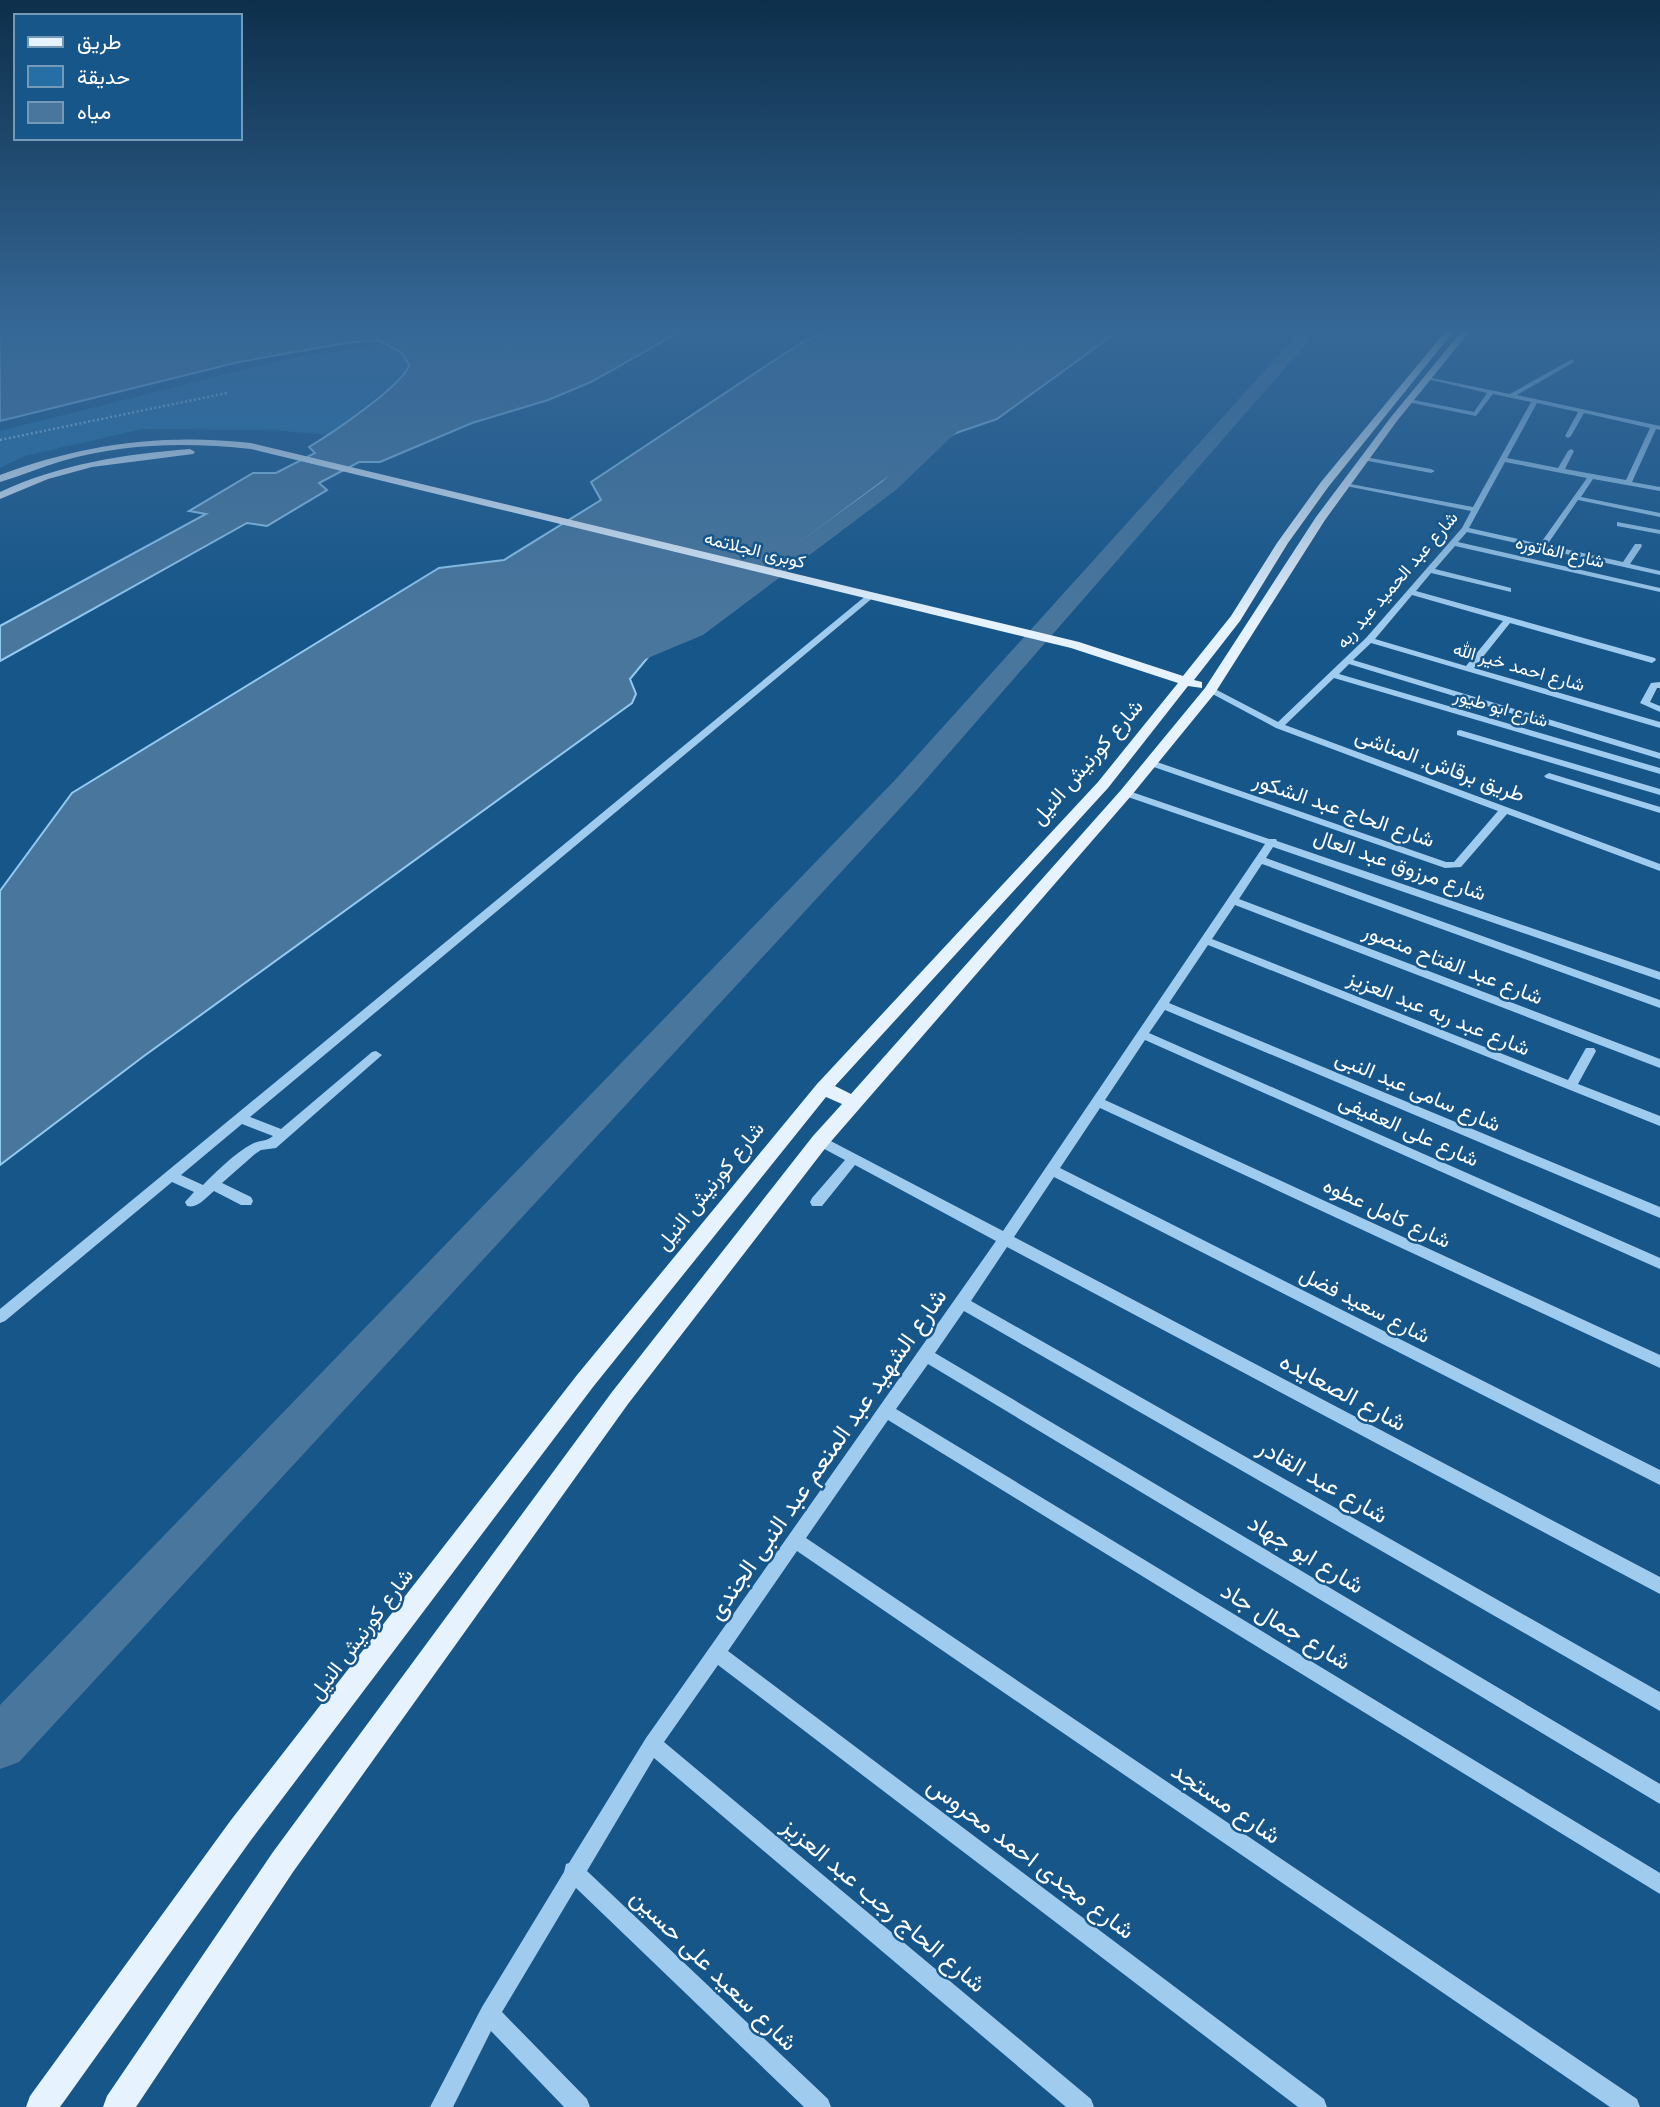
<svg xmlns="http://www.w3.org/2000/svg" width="1660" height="2107" font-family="Quicksand,Vazirmatn,sans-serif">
<rect width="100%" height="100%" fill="#175689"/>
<polygon fill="#266fa6" points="388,343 408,361 406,374 328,435 272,430 142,429 25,456 0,468 0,431 288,359"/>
<g fill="#49769c" stroke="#91c9f1" stroke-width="2">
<path d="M0,327h688l-97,55 -43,18 -76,23 -92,39h-21l-40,21 8,7 -60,36 -20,-3 -247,138v-35l206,-112 -17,-3 64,-38h23l39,-20 -6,-6c20,-12 96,-63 100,-82l-7,-12 -24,-13 -32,3 -107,19 -239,59z"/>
<polygon points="832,327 1124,327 997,419 956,433 914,458 649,656 630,679 636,694 632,703 144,1056 0,1165 0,891 72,793 439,568 504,560 601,500 591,482 799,344"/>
</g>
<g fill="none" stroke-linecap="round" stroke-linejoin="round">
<g fill="#49769c" fill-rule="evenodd">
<polygon points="1304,327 1321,327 915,792 19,1762 0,1769 0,1705 895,780"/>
<polygon points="960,412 969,418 967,422 896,490 703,635 636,663 627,665 618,663 615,658 618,653 685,625 882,482 953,414"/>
</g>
<polyline stroke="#9fccee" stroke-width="2.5" stroke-dasharray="2 2.5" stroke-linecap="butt" points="0,440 227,393"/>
<g fill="#9fccee" fill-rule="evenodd">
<path d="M1572,359l2,3 -57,33 143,31v4l-4,-1 -24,53 28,5v4l-67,-12 -12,18 79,16v4l-82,-17 -31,45 76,17 12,-18h6l1,2 -12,18 30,7v4l-193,-43 -9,10 202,46v4l-205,-46 -20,23 76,19v4l-80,-19 -15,18 239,67 1,2 -4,3 -142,-40 -36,45 186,54v6l-289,-85 -18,17 307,93v6l-311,-95 -10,10 321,94v6l-326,-96 -49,47 375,139v7l-153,-57 -46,53 -16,1 -297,-103v-4h6l292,101h8l44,-51 -222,-83 -71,-38 5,-3 3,1 65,34 88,-84 96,-110 9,-17 -130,-26 4,-2 128,24 58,-105 -38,-8 -17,22 -69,-14v-2l2,-1 65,13 13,-19 -60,-14v-2l83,17zM1537,403l41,9 -13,24 3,2 3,-2 13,-23 66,15 -24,52 -61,-11 9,-18 -3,-2 -3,2 -10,17 -51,-10zM1505,462l82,16 -47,66 -71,-16zM1412,595l91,26 -37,45 -91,-27z"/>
<polygon points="1365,457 1431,469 1435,471 1431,473 1363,460 1363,458"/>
<polygon points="1617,522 1660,530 1660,534 1617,526"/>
<path d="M868,594l7,2 -625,521 31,12 91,-77 4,-1 6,4 -106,93 -15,2 -6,4 -33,29 29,14 2,4 -2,4h-10l-27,-14c-8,6 -16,18 -27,15l-2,-4 9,-10 -22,-10 -167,139 -5,2v-14zM242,1124l31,12c-7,6 -14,4 -21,8 -16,8 -36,28 -49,41l-22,-10z"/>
<polygon points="1660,682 1660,688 1657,688 1650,702 1660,706 1660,712 1640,703 1651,683"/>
<polygon points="1460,730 1660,789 1660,795 1457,735 1457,731"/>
<polygon points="1549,773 1660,807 1660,813 1546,778 1544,776"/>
<polygon points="1126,790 1269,839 1276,839 1277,841 1660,972 1660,980 1273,847 1266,858 1660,1000 1660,1008 1262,864 1239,899 1660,1059 1660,1068 1235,905 1212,939 1568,1080 1586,1048 1594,1048 1596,1051 1578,1084 1660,1116 1660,1126 1208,945 1169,1003 1660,1207 1660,1218 1165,1010 1149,1033 1660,1258 1660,1269 1145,1040 1105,1100 1660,1355 1660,1368 1100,1108 1060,1168 1660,1470 1660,1485 1054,1177 1014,1237 1660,1577 1660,1594 1007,1247 971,1301 1660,1692 1660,1711 964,1311 935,1353 1660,1784 1660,1804 928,1364 896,1409 1660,1873 1660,1894 888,1420 806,1538 1637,2099 1640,2107 1610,2107 797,1551 728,1651 1324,2099 1327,2107 1298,2107 718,1665 664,1742 1091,2099 1094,2107 1066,2107 654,1758 587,1871 828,2099 831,2107 804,2107 576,1888 502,2012 587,2099 590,2107 564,2107 491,2031 453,2107 430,2107 482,2007 564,1872 566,1864 569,1863 646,1738 996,1241 855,1165 822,1206 812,1206 810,1202 812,1198 845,1160 815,1144 813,1141 815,1138 825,1138 1003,1231 1265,844 1122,795 1122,791"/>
</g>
<g fill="#e6f3ff" fill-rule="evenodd">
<path d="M1449,327h8l-128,159 -41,57 -48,78 -46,59 8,2v6l-14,-2 -80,102 -273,298 16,8 270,-304 84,-102 111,-171 75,-100 74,-90h8l-76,94 -72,99 -110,173 -84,103 -304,350 -199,258 -335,468 -157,235h-33l4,-11 166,-244 339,-460 201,-256 29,-32 -16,-7 -233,290 -342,453 -191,267h-34l4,-11 201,-276 346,-445 240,-291 281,-302 80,-99 -107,-35 -820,-199c-64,-7 -127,-6 -189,12 -21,6 -41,15 -62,21v-7c82,-31 164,-42 251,-32l828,199 104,34 48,-60 46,-73 44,-61z"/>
<path d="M190,449l5,3 -2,2 -101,13 -44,12 -48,20v-7c60,-28 124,-38 190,-43z"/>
</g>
</g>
<linearGradient id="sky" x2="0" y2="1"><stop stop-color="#0d2f4b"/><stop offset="0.53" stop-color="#366897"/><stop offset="1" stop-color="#366897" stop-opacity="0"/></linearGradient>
<rect width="1660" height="622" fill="url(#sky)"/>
<g text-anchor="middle" stroke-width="5" stroke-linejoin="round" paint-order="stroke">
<g font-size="18" fill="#fff" stroke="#175689">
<text transform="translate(755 550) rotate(14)" y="6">كوبرى الجلاتمه</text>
<text transform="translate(1560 552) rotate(13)" y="6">شارع الفاتوره</text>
<text transform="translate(1397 580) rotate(-49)" y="6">شارع عبد الحميد عبد ربه</text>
<text transform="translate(1519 667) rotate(16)" y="6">شارع احمد خير الله</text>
<text transform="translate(1501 708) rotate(16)" y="6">شارع ابو طيور</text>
</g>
<g font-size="21" fill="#fff" stroke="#175689">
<text transform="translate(1087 762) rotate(-49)" y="7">شارع كورنيش النيل</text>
<text transform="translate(1440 765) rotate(20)" y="7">طريق برقاش, المناشى</text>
<text transform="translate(1344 810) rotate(19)" y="7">شارع الحاج عبد الشكور</text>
<text transform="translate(1400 865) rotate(19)" y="7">شارع مرزوق عبد العال</text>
<text transform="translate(1453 964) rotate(21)" y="7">شارع عبد الفتاح منصور</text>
<text transform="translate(1439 1013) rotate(22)" y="7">شارع عبد ربه عبد العزيز</text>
<text transform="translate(1418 1091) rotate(23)" y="7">شارع سامى عبد النبى</text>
<text transform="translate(1409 1130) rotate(24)" y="7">شارع على العفيفى</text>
<text transform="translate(710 1186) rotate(-51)" y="7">شارع كورنيش النيل</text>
<text transform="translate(1387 1213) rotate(25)" y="7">شارع كامل عطوه</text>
<text transform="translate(1365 1305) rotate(27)" y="7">شارع سعيد فضل</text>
<text transform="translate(361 1634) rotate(-53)" y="7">شارع كورنيش النيل</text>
</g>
<g font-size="24" fill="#fff" stroke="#175689">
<text transform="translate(1343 1392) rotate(28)" y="8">شارع الصعايده</text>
<text transform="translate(827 1454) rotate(-55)" y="8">شارع الشهيد عبد المنعم عبد النبى الجندى</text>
<text transform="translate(1323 1481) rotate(30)" y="8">شارع عبد القادر</text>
<text transform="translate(1306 1554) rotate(31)" y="8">شارع ابو جهاد</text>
<text transform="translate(1286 1626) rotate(31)" y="8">شارع جمال جاد</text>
<text transform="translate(1226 1803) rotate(34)" y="8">شارع مستجد</text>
<text transform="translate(1031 1858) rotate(37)" y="8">شارع مجدى احمد محروس</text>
<text transform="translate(884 1905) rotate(40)" y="8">شارع الحاج رجب عبد العزيز</text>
<text transform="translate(714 1970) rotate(44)" y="8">شارع سعيد على حسين</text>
</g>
</g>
<rect x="14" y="14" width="228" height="126" fill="#175689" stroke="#749ab8" stroke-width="2"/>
<rect x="28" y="37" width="35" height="10" fill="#e6f3ff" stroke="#749ab8" stroke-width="2"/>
<text x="77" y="49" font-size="21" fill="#ffffff">طريق</text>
<rect x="28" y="66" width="35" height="21" fill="#266fa6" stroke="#749ab8" stroke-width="2"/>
<text x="77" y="84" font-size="21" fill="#ffffff">حديقة</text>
<rect x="28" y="102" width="35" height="21" fill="#49769c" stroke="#749ab8" stroke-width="2"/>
<text x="77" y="119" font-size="21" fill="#ffffff">مياه</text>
</svg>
